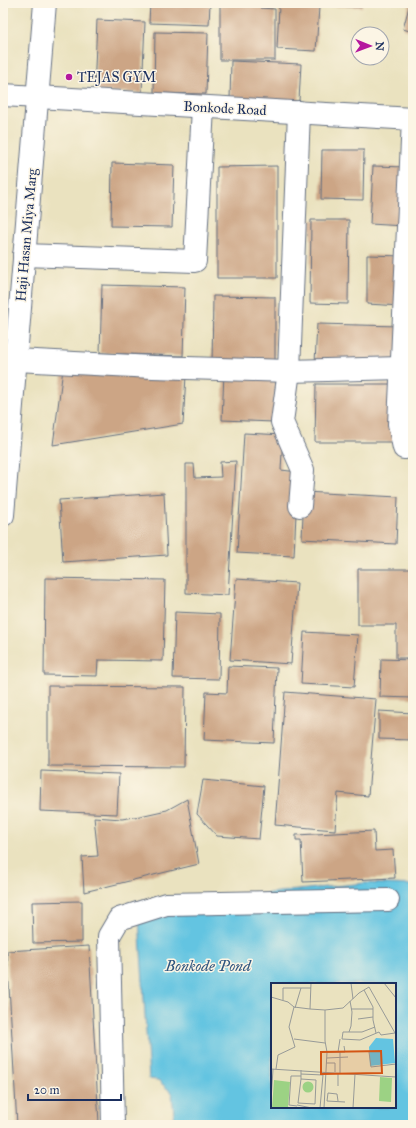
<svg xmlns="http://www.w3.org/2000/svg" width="416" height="1128" font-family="'IM FELL Great Primer',serif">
<rect width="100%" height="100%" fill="#fcf5e5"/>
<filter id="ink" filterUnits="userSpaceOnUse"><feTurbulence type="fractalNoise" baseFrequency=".025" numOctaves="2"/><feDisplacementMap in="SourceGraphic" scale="8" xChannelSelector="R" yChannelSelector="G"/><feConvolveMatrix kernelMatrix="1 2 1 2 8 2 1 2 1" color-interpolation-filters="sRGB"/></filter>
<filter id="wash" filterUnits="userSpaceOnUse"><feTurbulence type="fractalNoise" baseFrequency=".012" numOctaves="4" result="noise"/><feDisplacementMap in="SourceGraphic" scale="16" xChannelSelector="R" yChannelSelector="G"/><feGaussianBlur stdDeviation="0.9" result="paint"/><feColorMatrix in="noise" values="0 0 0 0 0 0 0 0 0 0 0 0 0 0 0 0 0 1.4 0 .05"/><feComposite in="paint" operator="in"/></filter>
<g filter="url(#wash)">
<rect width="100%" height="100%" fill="#eae2bf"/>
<path fill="#63c4e1" stroke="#3f7aa0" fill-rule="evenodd" d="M365,883l48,2v240h-238l-3,-32 -14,-13 -9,-1 -10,-160 27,-15zM272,984h123v123h-123z"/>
<g id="blocks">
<g fill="#cca585">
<polygon points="150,3 210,3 209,25 149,23"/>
<polygon points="220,3 260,3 260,8 275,9 275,60 220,60"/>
<polygon points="263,3 362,3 362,7 263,5"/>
<polygon points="410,3 413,3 413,32 403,29"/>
<polygon points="279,6 319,7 316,51 277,49"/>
<polygon points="97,20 145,22 142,93 94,91"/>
<polygon points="155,32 208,33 206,94 154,93"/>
<polygon points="231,61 301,64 299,101 230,99"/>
<polygon points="322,150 364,150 363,200 321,199"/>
<polygon points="112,163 174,165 172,227 111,226"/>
<polygon points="277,166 277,278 217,278 217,167"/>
<polygon points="373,166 406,167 404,226 370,224"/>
<polygon points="311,220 349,220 348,304 310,303"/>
<polygon points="367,255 403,256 401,306 367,304"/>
<polygon points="102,285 185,287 183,356 100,353"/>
<polygon points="213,296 275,297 275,367 212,367"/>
<polygon points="317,324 399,326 397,365 315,363"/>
<polygon points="63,369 186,376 183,424 53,445"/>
<polygon points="224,373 276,374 274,422 222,420"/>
<polygon points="316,384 395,384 394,442 315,442"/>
<polygon points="244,433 283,435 281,470 298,472 294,556 237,553"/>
<polygon points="236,461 228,595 186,593 186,464 194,464 195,478 221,477 220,462"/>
<polygon points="304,492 398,497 396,544 302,539"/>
<polygon points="164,493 167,555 63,562 59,500"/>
<polygon points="358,569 413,569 413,658 396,658 396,625 358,625"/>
<polygon points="45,578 165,580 163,661 98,660 97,676 44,675"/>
<polygon points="236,579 297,583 291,664 230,660"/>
<polygon points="175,612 220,614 219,679 173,678"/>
<polygon points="304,632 358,635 354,687 301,684"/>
<polygon points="381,659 413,660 413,698 380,697"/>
<polygon points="228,666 277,668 274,743 204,740 206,692 227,693"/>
<polygon points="48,686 185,687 184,767 48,766"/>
<polygon points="285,692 376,699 368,796 338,793 335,830 275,825"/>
<polygon points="379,711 413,713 413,740 379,739"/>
<polygon points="41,771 119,774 117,814 40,811"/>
<polygon points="203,780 264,786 259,839 217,836 197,814"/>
<polygon points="187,799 199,864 84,892 82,857 98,856 94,817 122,819 140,816 167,810"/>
<polygon points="374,831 375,851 393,850 395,878 303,882 301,840 296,840 296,835"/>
<polygon points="82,901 82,942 33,943 32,902"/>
<polygon points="89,946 99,1123 59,1125 17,1125 7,951"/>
</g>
</g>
</g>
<g filter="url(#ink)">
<use href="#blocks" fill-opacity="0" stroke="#636e80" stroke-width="1"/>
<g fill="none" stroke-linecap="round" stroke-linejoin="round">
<g stroke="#636e80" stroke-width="24">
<g id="minor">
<polyline points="3,95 413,119"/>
<polyline points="299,112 289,371 282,422 303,470 300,506"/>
<polyline points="413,119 399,424 404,448 413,447"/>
<polyline points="24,255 195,261 203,107"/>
<polyline points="16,360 153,367 289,371 401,368"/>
<polyline points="3,515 45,3"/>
<polyline points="113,1125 109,936 119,919 166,904 388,900"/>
</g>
</g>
<use href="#minor" stroke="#fff" stroke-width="22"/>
</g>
</g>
<circle fill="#b5179e" stroke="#fcf5e5" stroke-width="1.5" cx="69" cy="77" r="4"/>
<g text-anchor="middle" stroke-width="3" stroke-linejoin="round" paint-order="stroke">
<g font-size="14" fill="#1b2f5e" stroke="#fcf5e5" text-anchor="start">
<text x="77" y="82">TEJAS GYM</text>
</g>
<g font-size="14" fill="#1b2f5e" stroke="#fcf5e5">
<text transform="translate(225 108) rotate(3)" y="5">Bonkode Road</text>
<text transform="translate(26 235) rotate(-85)" y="5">Haji Hasan Miya Marg</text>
</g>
<g font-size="15" font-style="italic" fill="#2d547f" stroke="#fcf5e5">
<text x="208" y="971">Bonkode Pond</text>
</g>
</g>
<g transform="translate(271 983)">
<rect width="125" height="125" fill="#eae2bf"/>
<path d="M109,94l12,1 -1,24 -12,-1zM3,97l16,2 -2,26h-16zM31.5 104a5.5 5.5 0 1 1 11 0a5.5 5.5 0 1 1-11 0Z" fill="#9cd284"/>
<path d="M105,55l17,1 2,24 -25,3 -1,-19z" fill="#63c4e1"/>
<path fill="none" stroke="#979a98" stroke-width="1" d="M40,0l-1,26 15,1v31l2,11 -3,56M80,0l2,16M113,0l12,15M93,7l9,17v13l3,13M0,14l17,5 6,5 16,2M12,17v-12h28M24,25l6,-20M80,26h22M54,27l18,-2 16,-15 10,-6 26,46 -14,2 -2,-3 -19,8 -18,-1 1,-7h6l2,-6 1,-14 -2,-11M87,36l15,-2M78,49h13l13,-5M23,56l31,4M56,69h18l-1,-6M67,69l2,-13M98,69l2,15 25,-3M56,75l21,-1M55,80h9v9M0,86l125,8M5,86l2,-14 17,-8 -6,-20 5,-20M69,90v-21M30,91l22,1 -3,33M30,96l-3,24 17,1 1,-24 -15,-1v-9M67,103v-13M0,118l2,-32M56,118l1,-8 9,1 1,7M56,118l18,1M26,122l15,3M26,123l-8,-1 2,-29h10M82,125l2,-34"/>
<path fill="#d45514" fill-opacity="0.15" stroke="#d45514" stroke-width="2" d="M110,68l1,22 -61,1v-22z"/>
<rect width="125" height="125" fill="none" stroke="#1b2f5e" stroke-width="2"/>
</g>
<rect width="416" height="1128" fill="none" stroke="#fcf5e5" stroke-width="16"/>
<g transform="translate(370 46) rotate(91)"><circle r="19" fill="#fcf5e5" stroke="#a2a6af"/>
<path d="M0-3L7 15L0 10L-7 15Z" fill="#b5179e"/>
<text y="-6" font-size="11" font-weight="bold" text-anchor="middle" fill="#1b2f5e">N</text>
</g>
<path d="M28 1094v6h93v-6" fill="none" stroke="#1b2f5e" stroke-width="2"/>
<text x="34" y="1094" font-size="12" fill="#1b2f5e" stroke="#fcf5e5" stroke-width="3" paint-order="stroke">20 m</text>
</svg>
